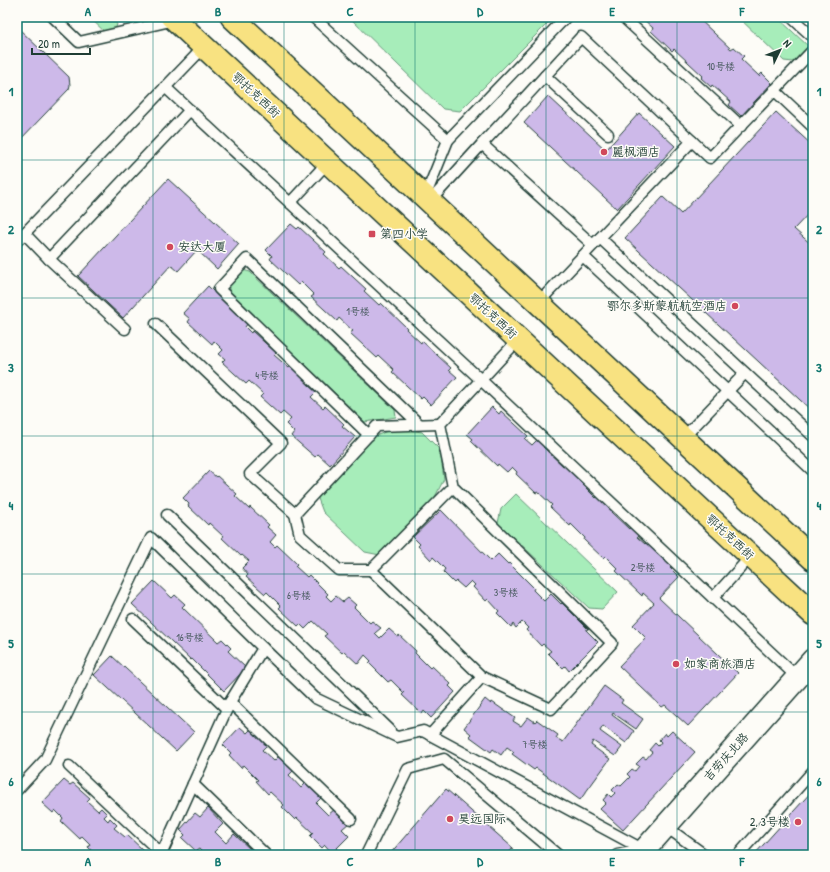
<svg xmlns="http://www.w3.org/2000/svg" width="830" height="872" font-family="'Patrick Hand','LXGW WenKai TC',sans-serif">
<rect width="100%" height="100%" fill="#fdfcf7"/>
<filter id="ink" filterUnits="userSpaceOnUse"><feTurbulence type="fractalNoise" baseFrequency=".025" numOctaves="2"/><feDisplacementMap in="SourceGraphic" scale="8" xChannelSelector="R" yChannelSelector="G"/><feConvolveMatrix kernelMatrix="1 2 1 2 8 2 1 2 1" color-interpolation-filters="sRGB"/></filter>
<g filter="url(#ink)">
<g fill="#a7edba" stroke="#639577">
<polygon points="89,17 110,17 117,24 115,31 107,34"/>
<polygon points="349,17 554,17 460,111 443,109"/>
<polygon points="738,17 777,17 808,46 793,62 784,61"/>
<polygon points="243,270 250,272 395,410 396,417 365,422 230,292 228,286"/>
<polygon points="394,428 422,432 440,450 444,479 433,501 380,555 365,552 323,512 317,496 369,439"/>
<polygon points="516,494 618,592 602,609 589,608 498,523 501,509"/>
</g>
<g fill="#cdb9e9" stroke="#1f3d34">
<polygon points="641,17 700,17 698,18 731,49 734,47 744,56 741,59 759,76 762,73 772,83 741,116 729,105 731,102 712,85 711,87 701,78 703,76 674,49 672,51 651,31 653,28"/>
<polygon points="17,27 69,77 70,85 69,89 17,143"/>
<polygon points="548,96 606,150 639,113 675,146 617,209 524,123"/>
<polygon points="776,112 813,146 813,209 794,229 813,246 813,412 625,238 663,197 681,214"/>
<polygon points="168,179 239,244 217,269 197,250 178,271 171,265 123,318 78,276"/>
<polygon points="291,224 297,229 299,227 326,252 324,254 339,268 341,266 366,289 364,291 379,305 381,303 407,328 406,329 421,343 422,341 451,368 449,370 457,377 431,405 423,397 421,399 392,372 394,370 379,356 377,358 350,333 353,331 339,318 337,321 311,297 314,295 301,282 298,285 270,259 272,256 266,250"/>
<polygon points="208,286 216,294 218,292 248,323 245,327 251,333 252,331 276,353 274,355 289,368 290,366 310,385 309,386 316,392 311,397 323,408 325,406 344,424 342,426 355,437 330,465 318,454 315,457 291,436 294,432 286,424 291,419 283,412 280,415 260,397 263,394 249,381 246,384 222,362 225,359 219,354 223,350 214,341 212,344 188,322 190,319 183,313"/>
<polygon points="492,407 499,414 501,411 528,436 525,439 532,445 538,439 545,445 543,447 563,466 565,464 579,477 577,479 596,498 599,495 613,509 611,512 629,529 631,526 640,534 637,537 645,544 647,542 672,566 670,568 679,577 659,598 738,673 688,726 665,705 662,707 619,666 646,638 633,625 654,603 643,593 642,596 616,571 618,569 605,556 603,558 584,540 585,538 571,524 570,526 550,507 552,505 538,492 536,493 516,474 517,472 512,467 507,472 498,464 497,466 471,441 473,439 467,434"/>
<polygon points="209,471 216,477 217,476 237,494 235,496 249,509 250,507 269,525 267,527 276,535 270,542 275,547 277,545 297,564 295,566 307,577 309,575 328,594 326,596 331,601 336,596 343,602 348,598 356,605 354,607 370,623 372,621 381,628 375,633 380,638 389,629 398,637 399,635 416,651 415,653 430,668 432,666 451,684 449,686 455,692 431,718 424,711 422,714 402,695 404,693 391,680 388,682 369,663 371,661 365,655 358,664 344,651 342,653 324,636 327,634 313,621 305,629 300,624 298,626 279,608 281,606 267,592 265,594 246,577 248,575 242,568 249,561 242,555 241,556 222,538 223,536 209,523 208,525 188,506 189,504 183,498"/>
<polygon points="441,510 491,561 498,554 508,564 509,563 534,588 533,590 544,601 551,594 561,604 562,603 588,629 586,630 598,642 569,671 565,666 563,668 548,653 551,651 543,644 541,646 526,630 528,628 522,622 516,628 513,624 511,627 497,613 499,611 488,599 486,601 473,587 475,585 471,581 464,588 456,581 454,583 443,572 445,569 433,557 431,560 418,546 420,544 413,537"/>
<polygon points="154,581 172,598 175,595 185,604 182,607 218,642 222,639 231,648 228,651 246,668 224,691 192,659 191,660 132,604"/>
<polygon points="112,656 194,732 176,751 94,675"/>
<polygon points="604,686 623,700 621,703 643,719 636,729 613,713 612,715 634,731 626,743 603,726 600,731 622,747 615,756 593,741 591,745 610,759 580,800 536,768 534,770 512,754 514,752 507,747 501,755 493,749 491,752 469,736 471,734 464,728 485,699 491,704 492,702 515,718 513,721 521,726 528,717 535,722 537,720 558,735 556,738 563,742"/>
<polygon points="240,727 247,733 252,728 268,744 262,750 274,761 280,755 294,770 289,775 301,788 307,782 322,797 316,803 328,815 335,809 349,823 342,829 349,836 332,853 325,845 322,848 310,836 313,833 297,818 295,820 282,807 284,805 270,792 268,794 256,781 258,780 243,765 241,768 229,755 231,753 223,745"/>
<polygon points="672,731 695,752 623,830 600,809 606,803 603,800 608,794 611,797 615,793 612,790 618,784 621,786 630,777 627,774 632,769 635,771 639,766 636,764 643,757 646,759 652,752 649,750 655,743 658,746 661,742 659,740 665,733 667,736"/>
<polygon points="64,780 70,785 73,783 90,798 87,801 98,811 101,808 107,814 104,817 108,821 110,818 117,825 114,828 125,837 127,835 143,850 140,853 143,855 96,855 88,847 90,844 82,836 80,839 61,821 63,818 55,810 53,813 42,803"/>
<polygon points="446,789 513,848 507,855 389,855"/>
<polygon points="813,790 813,855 754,855"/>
<polygon points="208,808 223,824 215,832 226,843 234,834 251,850 246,855 205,855 199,849 196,851 182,838 185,835 180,830 195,813 200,817"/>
</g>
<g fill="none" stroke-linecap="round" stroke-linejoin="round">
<g stroke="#1f3d34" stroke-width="13">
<g id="service">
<polyline points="53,17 79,42 175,20"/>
<polyline points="313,17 448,140"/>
<polyline points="623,17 741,126"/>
<polyline points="791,17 813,37"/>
<polyline points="545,76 608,134"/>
<polyline points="165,87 481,380 797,677"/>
<polyline points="774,90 813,127"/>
<polyline points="482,144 581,37 692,141"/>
<polyline points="425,197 448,140 566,17"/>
<polyline points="430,201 482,144 593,245"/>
<polyline points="290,203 328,162"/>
<polyline points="24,233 49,259 125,329"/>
<polyline points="600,238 813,436"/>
<polyline points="17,241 204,47"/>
<polyline points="583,256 813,471"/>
<polyline points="49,259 190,110"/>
<polyline points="538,303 692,141 710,158 813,50"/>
<polyline points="156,324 281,443 250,474 295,514 300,535 339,570 371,570"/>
<polyline points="369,435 219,289 247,259 419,424"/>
<polyline points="683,438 745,373"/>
<polyline points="295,514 377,426 440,424"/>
<polyline points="167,515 390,730"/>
<polyline points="713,598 751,556"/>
<polyline points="133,619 227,709"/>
<polyline points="263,648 315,698 397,737 423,731 644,850"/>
<polyline points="482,677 371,570 453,487 440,424 518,340"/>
<polyline points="230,702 351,819"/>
<polyline points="430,735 482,677 551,709 612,643 453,487"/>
<polyline points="69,766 162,854"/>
<polyline points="193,784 266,855"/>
<polyline points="17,790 45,760 151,538 263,648 230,702 161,855"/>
<polyline points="665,826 705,855"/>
<polyline points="366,855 408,769 444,759 558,855"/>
<polyline points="617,855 642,850"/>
<polyline points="738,855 813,771"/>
</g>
</g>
<g stroke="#1f3d34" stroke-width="25">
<polyline id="secondary" points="640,855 813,660"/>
</g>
<g stroke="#1f3d34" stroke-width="25">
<g id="primary">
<polyline points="172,17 813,614"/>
<polyline points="232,17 813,559"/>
</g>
</g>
<use href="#service" stroke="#fdfcf7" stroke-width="10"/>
<use href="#secondary" stroke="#fdfcf7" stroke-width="22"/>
<use href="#primary" stroke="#f8e281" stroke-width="22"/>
</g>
</g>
<path fill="none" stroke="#0f766e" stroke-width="1" stroke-opacity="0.55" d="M153,17v838M284,17v838M415,17v838M546,17v838M677,17v838M17,160h796M17,298h796M17,436h796M17,574h796M17,712h796"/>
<g fill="#d1495b" stroke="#fdfcf7" stroke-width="1.5">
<circle cx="604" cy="152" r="4"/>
<rect x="368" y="230" width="8" height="8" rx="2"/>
<circle cx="170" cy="247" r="4"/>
<circle cx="735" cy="306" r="4"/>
<circle cx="676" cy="664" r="4"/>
<circle cx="450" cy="819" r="4"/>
<circle cx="798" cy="822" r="4"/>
</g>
<g text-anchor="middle" stroke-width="3" stroke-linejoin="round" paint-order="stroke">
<g font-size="10" fill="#4a5c61">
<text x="721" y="70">10号楼</text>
<text x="358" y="315">1号楼</text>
<text x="267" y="379">4号楼</text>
<text x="643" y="571">2号楼</text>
<text x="506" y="596">3号楼</text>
<text x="299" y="599">6号楼</text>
<text x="190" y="641">16号楼</text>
<text x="535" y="748">7号楼</text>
</g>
<g font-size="12" fill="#1f3d34" stroke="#fdfcf7">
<text transform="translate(256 95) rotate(43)" y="4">鄂托克西街</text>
<text transform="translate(493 316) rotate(43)" y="4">鄂托克西街</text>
<text transform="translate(730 537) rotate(43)" y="4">鄂托克西街</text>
<text transform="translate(726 757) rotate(-48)" y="4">吉劳庆北路</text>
</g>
<g font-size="12" fill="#1f3d34" stroke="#fdfcf7" text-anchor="start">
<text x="612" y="156">麗枫酒店</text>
<text x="380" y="238">第四小学</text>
<text x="178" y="251">安达大厦</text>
<text x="727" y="310" text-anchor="end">鄂尔多斯蒙航航空酒店</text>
<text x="684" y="668">如家商旅酒店</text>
<text x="458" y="823">昊远国际</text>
<text x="790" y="826" text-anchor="end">2, 3号楼</text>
</g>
</g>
<rect width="830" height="872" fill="none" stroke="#fdfcf7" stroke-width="44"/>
<g transform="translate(780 50) rotate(47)" stroke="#fdfcf7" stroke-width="3" paint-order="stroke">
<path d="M0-3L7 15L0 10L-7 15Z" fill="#1f3d34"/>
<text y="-6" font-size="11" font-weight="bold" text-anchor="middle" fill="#1f3d34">N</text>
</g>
<path d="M32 48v6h58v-6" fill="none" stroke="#1f3d34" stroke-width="2"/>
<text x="38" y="48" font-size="12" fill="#1f3d34" stroke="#fdfcf7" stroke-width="3" paint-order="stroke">20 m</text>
<rect x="22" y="22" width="786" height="828" fill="none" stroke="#0f766e" stroke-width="1.5"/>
<g font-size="13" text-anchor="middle" font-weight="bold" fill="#0f766e">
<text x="88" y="16">A</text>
<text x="218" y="16">B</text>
<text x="350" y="16">C</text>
<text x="480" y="16">D</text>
<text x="612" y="16">E</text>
<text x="742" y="16">F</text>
<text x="11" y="96">1</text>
<text x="819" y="96">1</text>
<text x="11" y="234">2</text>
<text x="819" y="234">2</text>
<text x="11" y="372">3</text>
<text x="819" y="372">3</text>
<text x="11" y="510">4</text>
<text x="819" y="510">4</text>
<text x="11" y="648">5</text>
<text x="819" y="648">5</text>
<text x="11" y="786">6</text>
<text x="819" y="786">6</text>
<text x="88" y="866">A</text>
<text x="218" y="866">B</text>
<text x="350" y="866">C</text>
<text x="480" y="866">D</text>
<text x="612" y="866">E</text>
<text x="742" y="866">F</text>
</g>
</svg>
